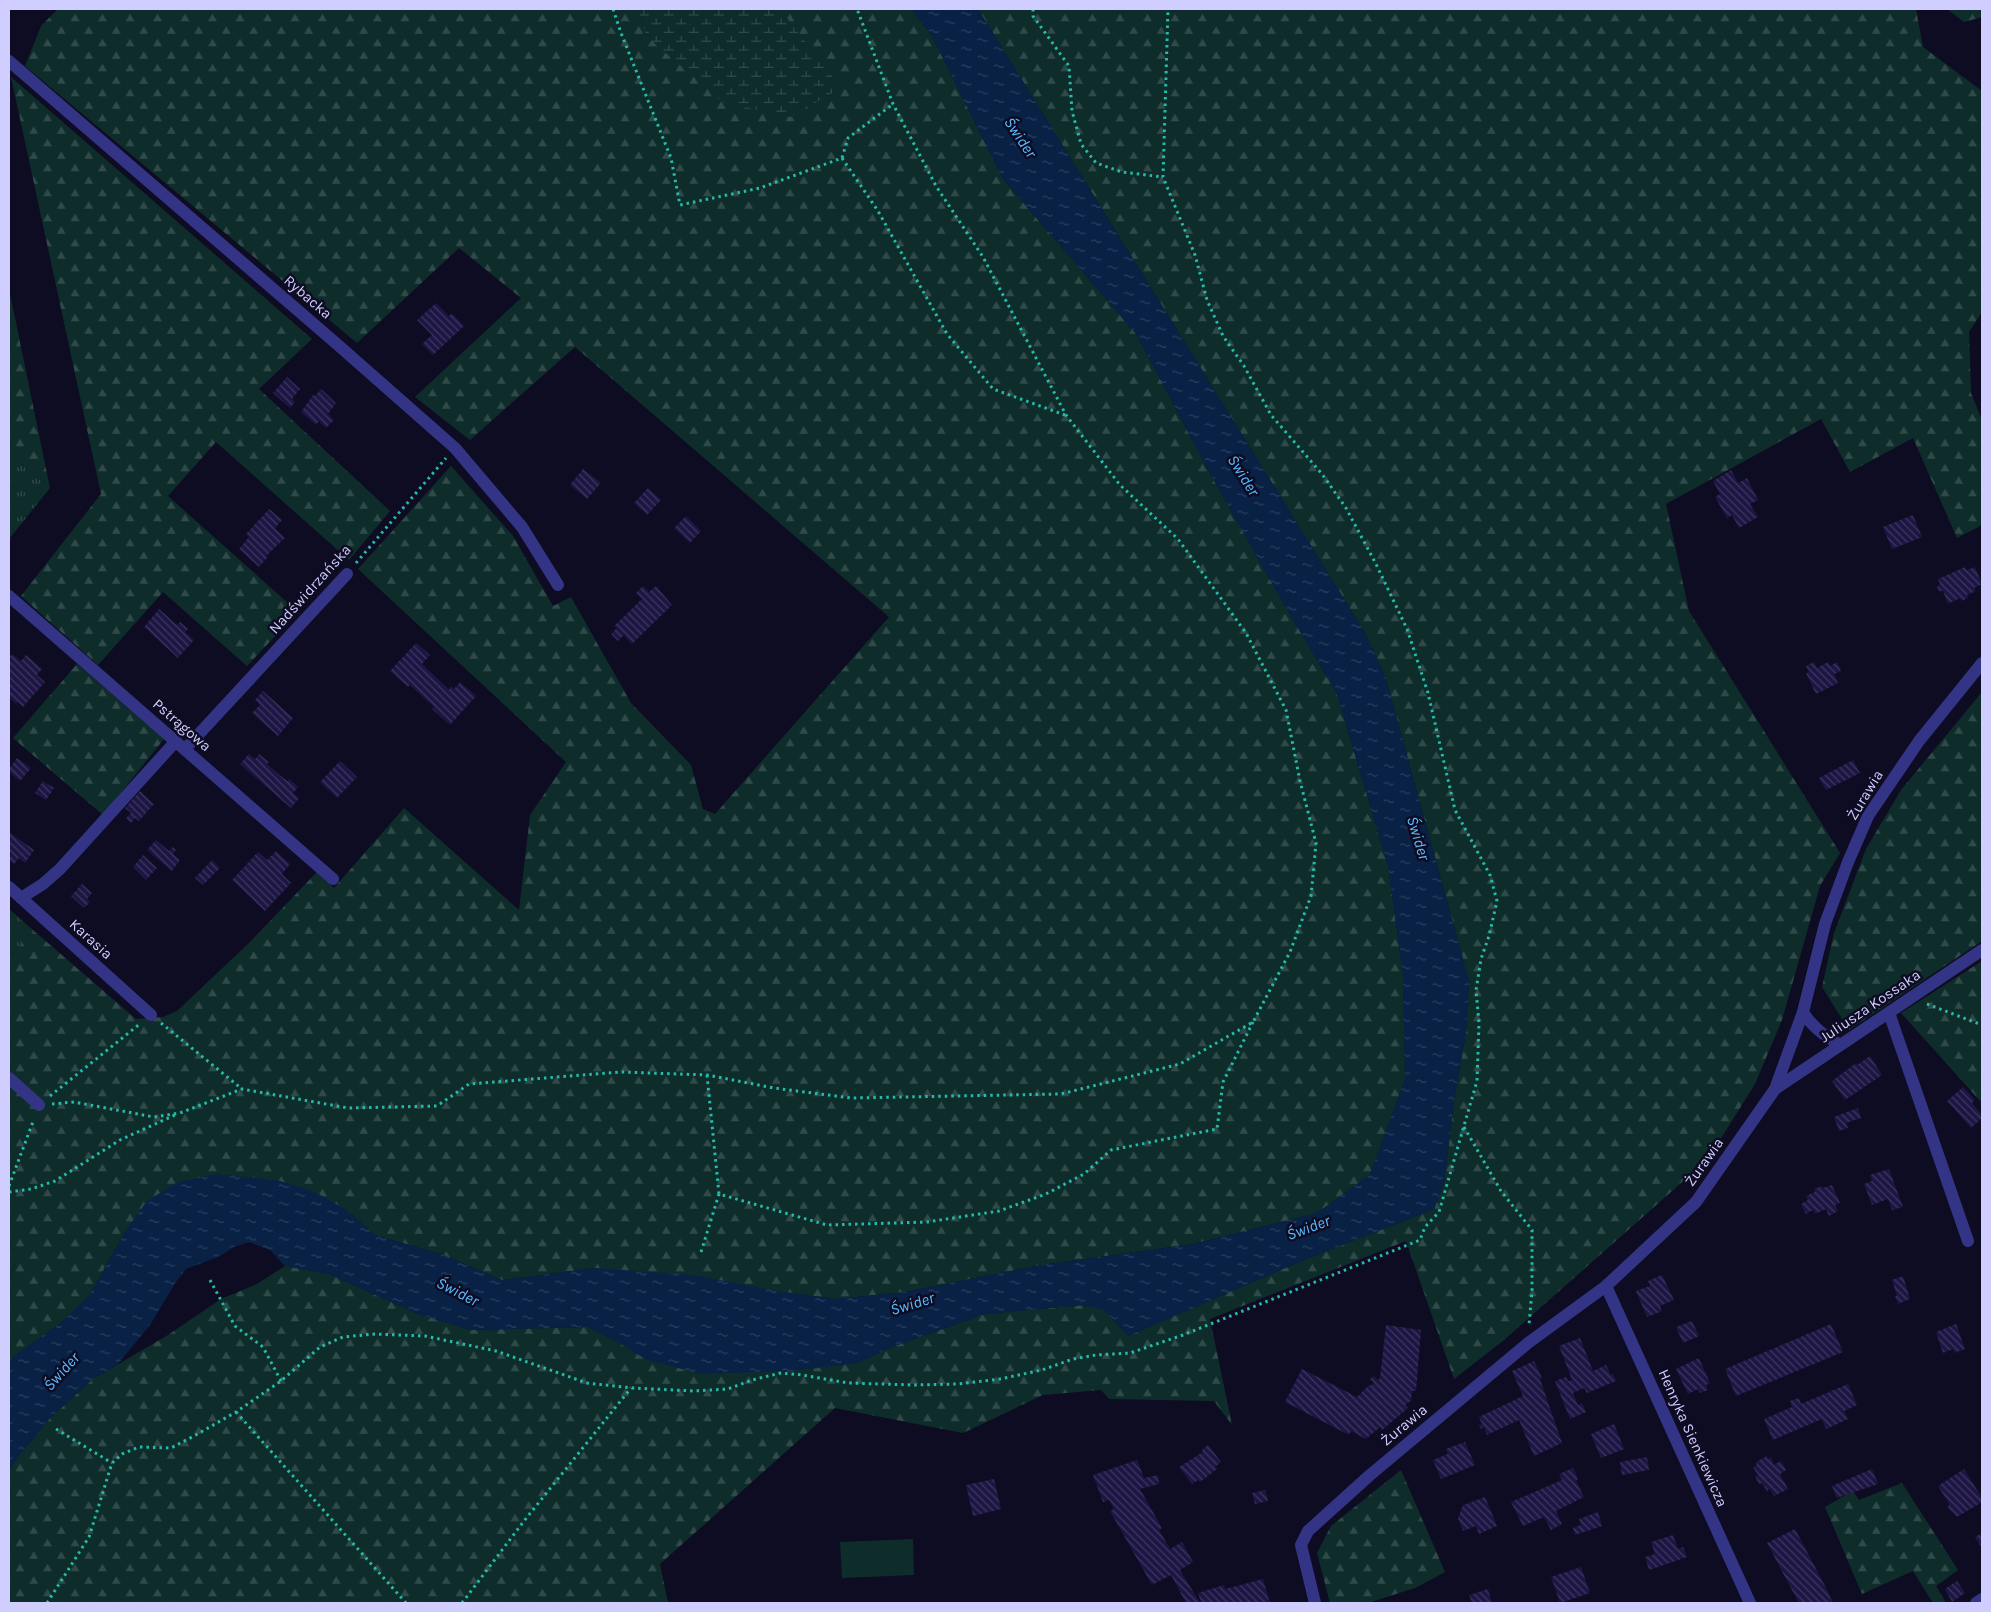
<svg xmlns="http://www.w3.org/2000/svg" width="1991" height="1612" font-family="Karla,sans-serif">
<defs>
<pattern id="grass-tufts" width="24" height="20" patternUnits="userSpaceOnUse" patternTransform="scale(1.25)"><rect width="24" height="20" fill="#0e2d2a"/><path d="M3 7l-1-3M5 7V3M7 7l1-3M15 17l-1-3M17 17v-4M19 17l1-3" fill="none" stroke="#304a4a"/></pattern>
<pattern id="forest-firs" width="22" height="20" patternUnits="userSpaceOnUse" patternTransform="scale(1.25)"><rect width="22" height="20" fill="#0e2d2a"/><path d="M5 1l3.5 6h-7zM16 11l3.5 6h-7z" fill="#304a4a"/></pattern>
<pattern id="wetland-marsh" width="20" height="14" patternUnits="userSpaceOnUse" patternTransform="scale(1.25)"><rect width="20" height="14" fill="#0e2d2a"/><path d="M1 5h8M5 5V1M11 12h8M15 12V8" fill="none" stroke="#304a4a"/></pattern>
<pattern id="water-ripples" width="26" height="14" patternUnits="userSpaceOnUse" patternTransform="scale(1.25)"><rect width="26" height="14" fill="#082145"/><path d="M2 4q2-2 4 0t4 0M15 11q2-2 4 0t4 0" fill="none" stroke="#2b4061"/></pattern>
<pattern id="building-back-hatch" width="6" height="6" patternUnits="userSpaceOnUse" patternTransform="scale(1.25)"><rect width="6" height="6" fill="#1d1644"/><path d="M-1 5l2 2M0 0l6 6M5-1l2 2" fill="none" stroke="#3d3760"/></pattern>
</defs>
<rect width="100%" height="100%" fill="#0e0c22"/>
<g fill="url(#grass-tufts)">
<polygon points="9,453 50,488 9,539"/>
<polygon points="9,909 34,931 9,957"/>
<polygon points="9,1244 19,1253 9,1279"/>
</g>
<g fill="url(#forest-firs)">
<polygon points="58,9 638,9 646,36 792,27 780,9 911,9 932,36 1003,179 1137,335 1208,470 1281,599 1337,694 1388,866 1403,974 1405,1079 1370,1175 1317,1213 1193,1244 1041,1265 905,1292 835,1299 595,1268 502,1280 444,1255 375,1235 345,1209 126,1230 89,1296 62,1322 14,1356 9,1364 9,1279 19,1253 9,1244 9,957 34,931 136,1019 163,1017 177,1011 251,941 317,872 334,888 404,808 519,910 530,815 566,762 358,569 451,466 513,536 553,606 571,597 631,703 691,765 703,809 715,814 889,617 575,347 470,440 415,397 521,298 459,248 357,343 25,66 41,26"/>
<polygon points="978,9 1916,9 1923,47 1982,91 1982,312 1969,332 1971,393 1982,420 1982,525 1957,538 1913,438 1850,472 1821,419 1666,504 1689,611 1840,853 1820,886 1782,1020 1755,1084 1713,1151 1698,1168 1504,1340 1454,1379 1406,1241 1210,1319 1232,1425 1214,1401 1109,1399 1101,1390 1043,1395 963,1433 835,1408 660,1564 668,1603 9,1603 9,1470 20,1454 51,1417 93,1379 168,1335 221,1299 257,1284 285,1266 329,1274 418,1314 471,1330 588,1327 614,1340 858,1363 889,1348 985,1314 1083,1305 1103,1309 1128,1336 1299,1262 1434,1209 1444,1183 1455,1094 1466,1033 1469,981 1386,679 1367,636"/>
<polygon points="1947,9 1982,9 1982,17 1964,22"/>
<polygon points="11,77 312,339 259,389 390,511 349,560 216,442 168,496 298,612 247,666 163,592 98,665 21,596 101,494"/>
<polygon points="9,289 50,488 9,453"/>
<polygon points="77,664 164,739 103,815 13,738"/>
<polygon points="1982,692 1982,941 1849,1030 1822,987 1834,933 1866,849 1901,790"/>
<polygon points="1982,961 1982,1103 1901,1013"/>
<polygon points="1401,1470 1445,1572 1415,1588 1368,1603 1330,1603 1317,1553 1331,1526"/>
<polygon points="1902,1483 1958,1570 1936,1586 1946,1603 1933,1603 1913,1571 1862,1594 1825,1507 1853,1491 1859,1500"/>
</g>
<polygon fill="url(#wetland-marsh)" points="638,9 780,9 841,88 791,117 724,103 646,36"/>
<polygon fill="#0e2d2a" points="913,1539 914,1575 842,1578 840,1542"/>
<polygon fill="url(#water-ripples)" points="911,9 978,9 1367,636 1386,679 1469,981 1466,1033 1455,1094 1444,1183 1434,1209 1299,1262 1128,1336 1103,1309 1083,1305 985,1314 889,1348 858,1363 792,1371 701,1374 647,1360 614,1340 588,1327 471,1330 418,1314 329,1274 285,1266 270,1250 249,1242 234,1247 218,1257 186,1269 176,1282 150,1325 118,1364 93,1379 51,1417 20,1454 9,1470 9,1364 14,1356 62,1322 89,1296 126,1230 147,1201 178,1182 217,1174 277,1180 313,1191 345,1209 375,1235 444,1255 502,1280 595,1268 694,1275 772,1290 835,1299 905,1292 1041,1265 1194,1244 1317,1213 1370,1175 1405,1079 1403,974 1388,866 1337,694 1281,599 1208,470 1137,335 1003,179 932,36"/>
<g fill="url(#building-back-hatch)">
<polygon points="436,303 449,316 452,313 464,326 433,355 422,344 432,335 417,320"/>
<polygon points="287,377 300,389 292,399 295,402 290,408 273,393"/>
<polygon points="321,389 336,403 328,414 334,420 326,428 319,421 316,425 301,412 313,395 315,396"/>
<polygon points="583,469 601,483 587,499 570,485"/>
<polygon points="1731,470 1738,483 1747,478 1758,500 1750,504 1758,517 1739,528 1732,515 1727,518 1715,497 1720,494 1713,481"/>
<polygon points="648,488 661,500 647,515 634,503"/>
<polygon points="269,509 282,520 275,528 285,538 266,556 268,557 259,567 239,549 249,537 246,534"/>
<polygon points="1913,515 1922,537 1892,549 1883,527"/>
<polygon points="686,516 701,531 690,543 674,528"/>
<polygon points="1965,567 1967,570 1975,567 1982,584 1974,588 1976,591 1967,595 1968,598 1961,601 1960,598 1948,604 1943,591 1939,591 1937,587 1940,584 1938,579"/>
<polygon points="643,586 649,592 656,586 672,605 632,644 624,635 618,641 611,634 617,628 614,626 642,599 636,593"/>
<polygon points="159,609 177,625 180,622 188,629 185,632 194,640 178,658 144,627"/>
<polygon points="416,643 430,655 422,664 449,690 451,686 454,689 460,682 476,696 450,725 432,709 434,707 410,685 408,687 390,671"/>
<polygon points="12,654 21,661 26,655 42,669 37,675 45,682 23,707 18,702 16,704 9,697 9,658"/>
<polygon points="1814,662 1817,668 1828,662 1830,666 1837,662 1841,671 1834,674 1838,683 1816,694 1806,673 1809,672 1806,666"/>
<polygon points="263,691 293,718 278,736 252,713 260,705 255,700"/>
<polygon points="249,754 255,759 259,754 269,762 267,764 277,773 287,781 289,779 298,787 293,793 299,798 291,808 240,764"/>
<polygon points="17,758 31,768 20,781 9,772 9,769"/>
<polygon points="1853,760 1860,773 1826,790 1819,778"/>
<polygon points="340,761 357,777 337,798 320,782"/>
<polygon points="43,781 54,788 46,800 35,793"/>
<polygon points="140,791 154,804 139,821 135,818 131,823 126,818 131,813 125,808"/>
<polygon points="9,832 34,850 25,863 19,858 14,864 9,860 11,853 9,851"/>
<polygon points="156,840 169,851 173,847 176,850 173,854 180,860 172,871 147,850"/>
<polygon points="276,851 290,864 282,874 291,883 265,911 232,880 258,852 267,860"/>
<polygon points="143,855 157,868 146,880 133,867"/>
<polygon points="212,860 220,868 203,885 195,878"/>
<polygon points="82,884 92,893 87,899 90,902 84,908 71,896"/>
<polygon points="1870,1056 1882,1075 1845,1100 1832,1081 1856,1063 1857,1065"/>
<polygon points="1963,1087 1975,1100 1972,1103 1982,1115 1982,1118 1971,1128 1947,1101"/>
<polygon points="1858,1108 1861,1118 1846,1123 1848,1128 1839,1131 1834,1117"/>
<polygon points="1889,1169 1903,1207 1892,1210 1888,1199 1872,1205 1864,1184 1872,1181 1870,1175"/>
<polygon points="1832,1185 1840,1203 1835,1205 1838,1211 1829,1216 1826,1209 1815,1214 1813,1210 1806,1214 1801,1204 1808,1200 1806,1196 1815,1192 1814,1189 1822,1186 1823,1188"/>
<polygon points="1662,1275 1674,1300 1660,1306 1662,1311 1647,1317 1636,1291 1650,1286 1648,1281"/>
<polygon points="1903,1276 1910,1299 1898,1304 1895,1296 1897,1296 1892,1280"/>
<polygon points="1692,1321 1699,1336 1683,1343 1676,1327"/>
<polygon points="1831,1324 1843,1352 1736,1396 1725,1369"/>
<polygon points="1956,1324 1965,1349 1954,1353 1953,1349 1943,1353 1936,1332"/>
<polygon points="1386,1325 1421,1330 1416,1391 1412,1391 1411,1401 1405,1405 1408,1408 1382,1430 1380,1427 1366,1439 1351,1431 1349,1435 1285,1402 1302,1369 1357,1397 1369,1385 1370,1386 1374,1383 1370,1379 1374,1376 1378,1380 1380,1378"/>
<polygon points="1580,1338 1593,1371 1606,1365 1611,1375 1613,1374 1616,1381 1587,1393 1584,1388 1573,1393 1578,1405 1582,1403 1586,1412 1570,1419 1555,1381 1566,1377 1568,1381 1572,1380 1559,1346"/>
<polygon points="1699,1358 1710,1383 1706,1385 1708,1390 1700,1393 1698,1389 1688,1394 1676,1369"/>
<polygon points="1534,1361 1542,1378 1540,1379 1562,1443 1534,1456 1519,1420 1487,1435 1484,1427 1481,1429 1479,1425 1482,1424 1479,1417 1523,1396 1512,1371"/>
<polygon points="1848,1384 1857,1405 1844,1411 1848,1419 1826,1429 1822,1419 1773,1440 1764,1419 1792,1407 1790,1401 1799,1398 1801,1404"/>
<polygon points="1614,1424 1624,1449 1601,1458 1591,1434"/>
<polygon points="1465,1442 1475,1465 1441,1479 1433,1460 1448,1454 1446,1449"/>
<polygon points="1208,1445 1221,1462 1215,1467 1217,1469 1200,1482 1198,1480 1192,1484 1179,1467 1203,1452 1202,1450"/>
<polygon points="1767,1456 1768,1459 1771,1457 1774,1465 1781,1461 1786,1470 1780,1474 1788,1489 1774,1496 1770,1489 1767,1491 1762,1483 1759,1484 1755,1476 1758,1475 1753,1467 1757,1465 1756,1462"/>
<polygon points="1647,1457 1649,1470 1622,1475 1620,1462"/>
<polygon points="1137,1460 1144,1478 1158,1475 1159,1484 1140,1489 1162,1528 1159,1530 1170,1549 1182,1542 1193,1562 1180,1570 1200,1603 1186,1603 1171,1575 1152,1585 1110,1511 1114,1509 1109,1500 1103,1502 1093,1475"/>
<polygon points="1573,1468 1578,1479 1576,1481 1584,1497 1556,1511 1562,1524 1551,1530 1544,1517 1523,1526 1511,1502 1562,1480 1559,1474"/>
<polygon points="1872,1469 1878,1484 1837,1498 1832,1486"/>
<polygon points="1964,1469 1982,1498 1982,1502 1957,1517 1948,1508 1949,1504 1938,1486"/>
<polygon points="994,1479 1001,1509 973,1516 966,1485"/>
<polygon points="1265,1490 1268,1501 1255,1504 1252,1493"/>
<polygon points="1485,1497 1497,1526 1479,1534 1476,1526 1463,1531 1458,1518 1463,1505"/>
<polygon points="1598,1512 1602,1526 1575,1535 1573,1528 1581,1525 1579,1519"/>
<polygon points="1795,1529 1825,1586 1833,1603 1799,1603 1767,1543"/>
<polygon points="1982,1533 1982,1548 1975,1537"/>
<polygon points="1673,1535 1678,1549 1683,1547 1687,1557 1649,1570 1645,1557 1655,1554 1651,1542"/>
<polygon points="1581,1567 1590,1593 1560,1603 1551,1577"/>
<polygon points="1263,1579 1270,1603 1201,1603 1198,1593 1224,1585 1225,1589"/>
<polygon points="1957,1581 1965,1593 1952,1602 1945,1589"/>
<polygon points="1488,1589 1492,1603 1472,1603 1469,1595"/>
</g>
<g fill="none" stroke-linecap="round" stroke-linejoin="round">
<g stroke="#25bbaa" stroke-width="3" stroke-dasharray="2.5 4" stroke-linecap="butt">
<polyline points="613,9 621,33 671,158 680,205 760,188 842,158 848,138 893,104"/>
<polyline points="1033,9 1033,16 1069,66 1072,111 1081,144 1096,163 1122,172 1163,177"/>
<polyline points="842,158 878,211 947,334 993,389 1065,415"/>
<polyline points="356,563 446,458"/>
<polyline points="1927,1004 1982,1025"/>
<polyline points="161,1023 242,1089"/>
<polyline points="707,1075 719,1194 827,1225 927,1222 999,1211 1046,1194 1084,1174 1111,1150 1217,1129 1223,1082 1253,1022"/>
<polyline points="50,1096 141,1023"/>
<polyline points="52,1104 74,1102 154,1117 180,1113 242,1089 348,1108 437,1106 469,1084 621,1072 707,1075 774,1088 851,1098 1061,1094 1180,1064 1253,1022 1290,952 1311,896 1316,843 1300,781 1286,710 1246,633 1178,539 1120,485 1066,415 983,257 936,186 893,104 857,9"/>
<polyline points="1464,1127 1501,1191 1532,1230 1532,1291 1529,1325"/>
<polyline points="9,1186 34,1119"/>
<polyline points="9,1192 31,1189 55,1181 120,1140 175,1115"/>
<polyline points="701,1252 719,1194"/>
<polyline points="210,1280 235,1326 263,1347 281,1381"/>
<polyline points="236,1412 406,1603"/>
<polyline points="56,1429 112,1463"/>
<polyline points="47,1603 89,1537 112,1463 122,1454 139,1447 171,1448 194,1436 236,1412 281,1381 320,1347 343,1337 375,1334 425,1336 496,1351 587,1383 632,1388 694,1391 728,1389 752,1380 781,1373 802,1375 848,1383 914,1385 957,1384 1000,1379 1042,1370 1073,1359 1096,1355 1130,1353 1183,1335 1420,1240 1425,1227 1439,1212 1477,1081 1479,1023 1476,990 1481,959 1489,936 1497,901 1490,875 1455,810 1428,693 1407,629 1376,564 1346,508 1322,474 1271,415 1244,366 1223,336 1207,300 1195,255 1163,177 1168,9"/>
<polyline points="462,1603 524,1521 631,1388"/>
</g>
<g stroke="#333485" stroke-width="12">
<polyline points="9,61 338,345 455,448 522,527 558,585"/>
<polyline points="9,596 333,879"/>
<polyline points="185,749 347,574"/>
<polyline points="9,887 151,1015"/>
<polyline points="21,898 43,884 60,869 176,741"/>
<path d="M1803,1012c9,15 22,24 37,33"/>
<polyline points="1889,1013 1968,1241"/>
<polyline points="9,1078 39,1105"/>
<polyline points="1775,1089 1982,950"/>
<polyline points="1606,1286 1750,1603"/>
<polyline points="1315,1603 1301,1545 1308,1531 1370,1475 1528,1343 1606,1286 1696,1202 1775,1089 1803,1012 1825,924 1848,862 1868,816 1919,741 1982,663"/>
<polyline points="1976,1603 1982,1599"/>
</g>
</g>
<g text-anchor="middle" stroke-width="5" stroke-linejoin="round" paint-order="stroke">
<g font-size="15" fill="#d0cdff" stroke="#0e0c22">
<text transform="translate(308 297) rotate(41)" y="5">Rybacka</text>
<text transform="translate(310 589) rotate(-48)" y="5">Nadświdrzańska</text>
<text transform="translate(182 725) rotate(41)" y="5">Pstrągowa</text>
<text transform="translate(1865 795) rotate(-59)" y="5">Żurawia</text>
<text transform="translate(91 939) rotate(42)" y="5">Karasia</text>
<text transform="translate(1870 1006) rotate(-34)" y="5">Juliusza Kossaka</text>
<text transform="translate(1704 1162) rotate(-55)" y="5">Żurawia</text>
<text transform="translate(1404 1425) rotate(-40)" y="5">Żurawia</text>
<text transform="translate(1693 1438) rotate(66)" y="5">Henryka Sienkiewicza</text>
</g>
<g font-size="16" font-style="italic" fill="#5bbbff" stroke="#0e0c22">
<text transform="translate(1021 137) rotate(56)" y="6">Świder</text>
<text transform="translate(1244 475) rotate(58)" y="6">Świder</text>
<text transform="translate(1419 838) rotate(73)" y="6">Świder</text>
<text transform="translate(1308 1227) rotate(-20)" y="6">Świder</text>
<text transform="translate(458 1291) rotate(27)" y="6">Świder</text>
<text transform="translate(912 1303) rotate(-17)" y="6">Świder</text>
<text transform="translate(61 1371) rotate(-48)" y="6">Świder</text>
</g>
</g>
<rect width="1991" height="1612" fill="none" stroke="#d0cdff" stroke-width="20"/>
</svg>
